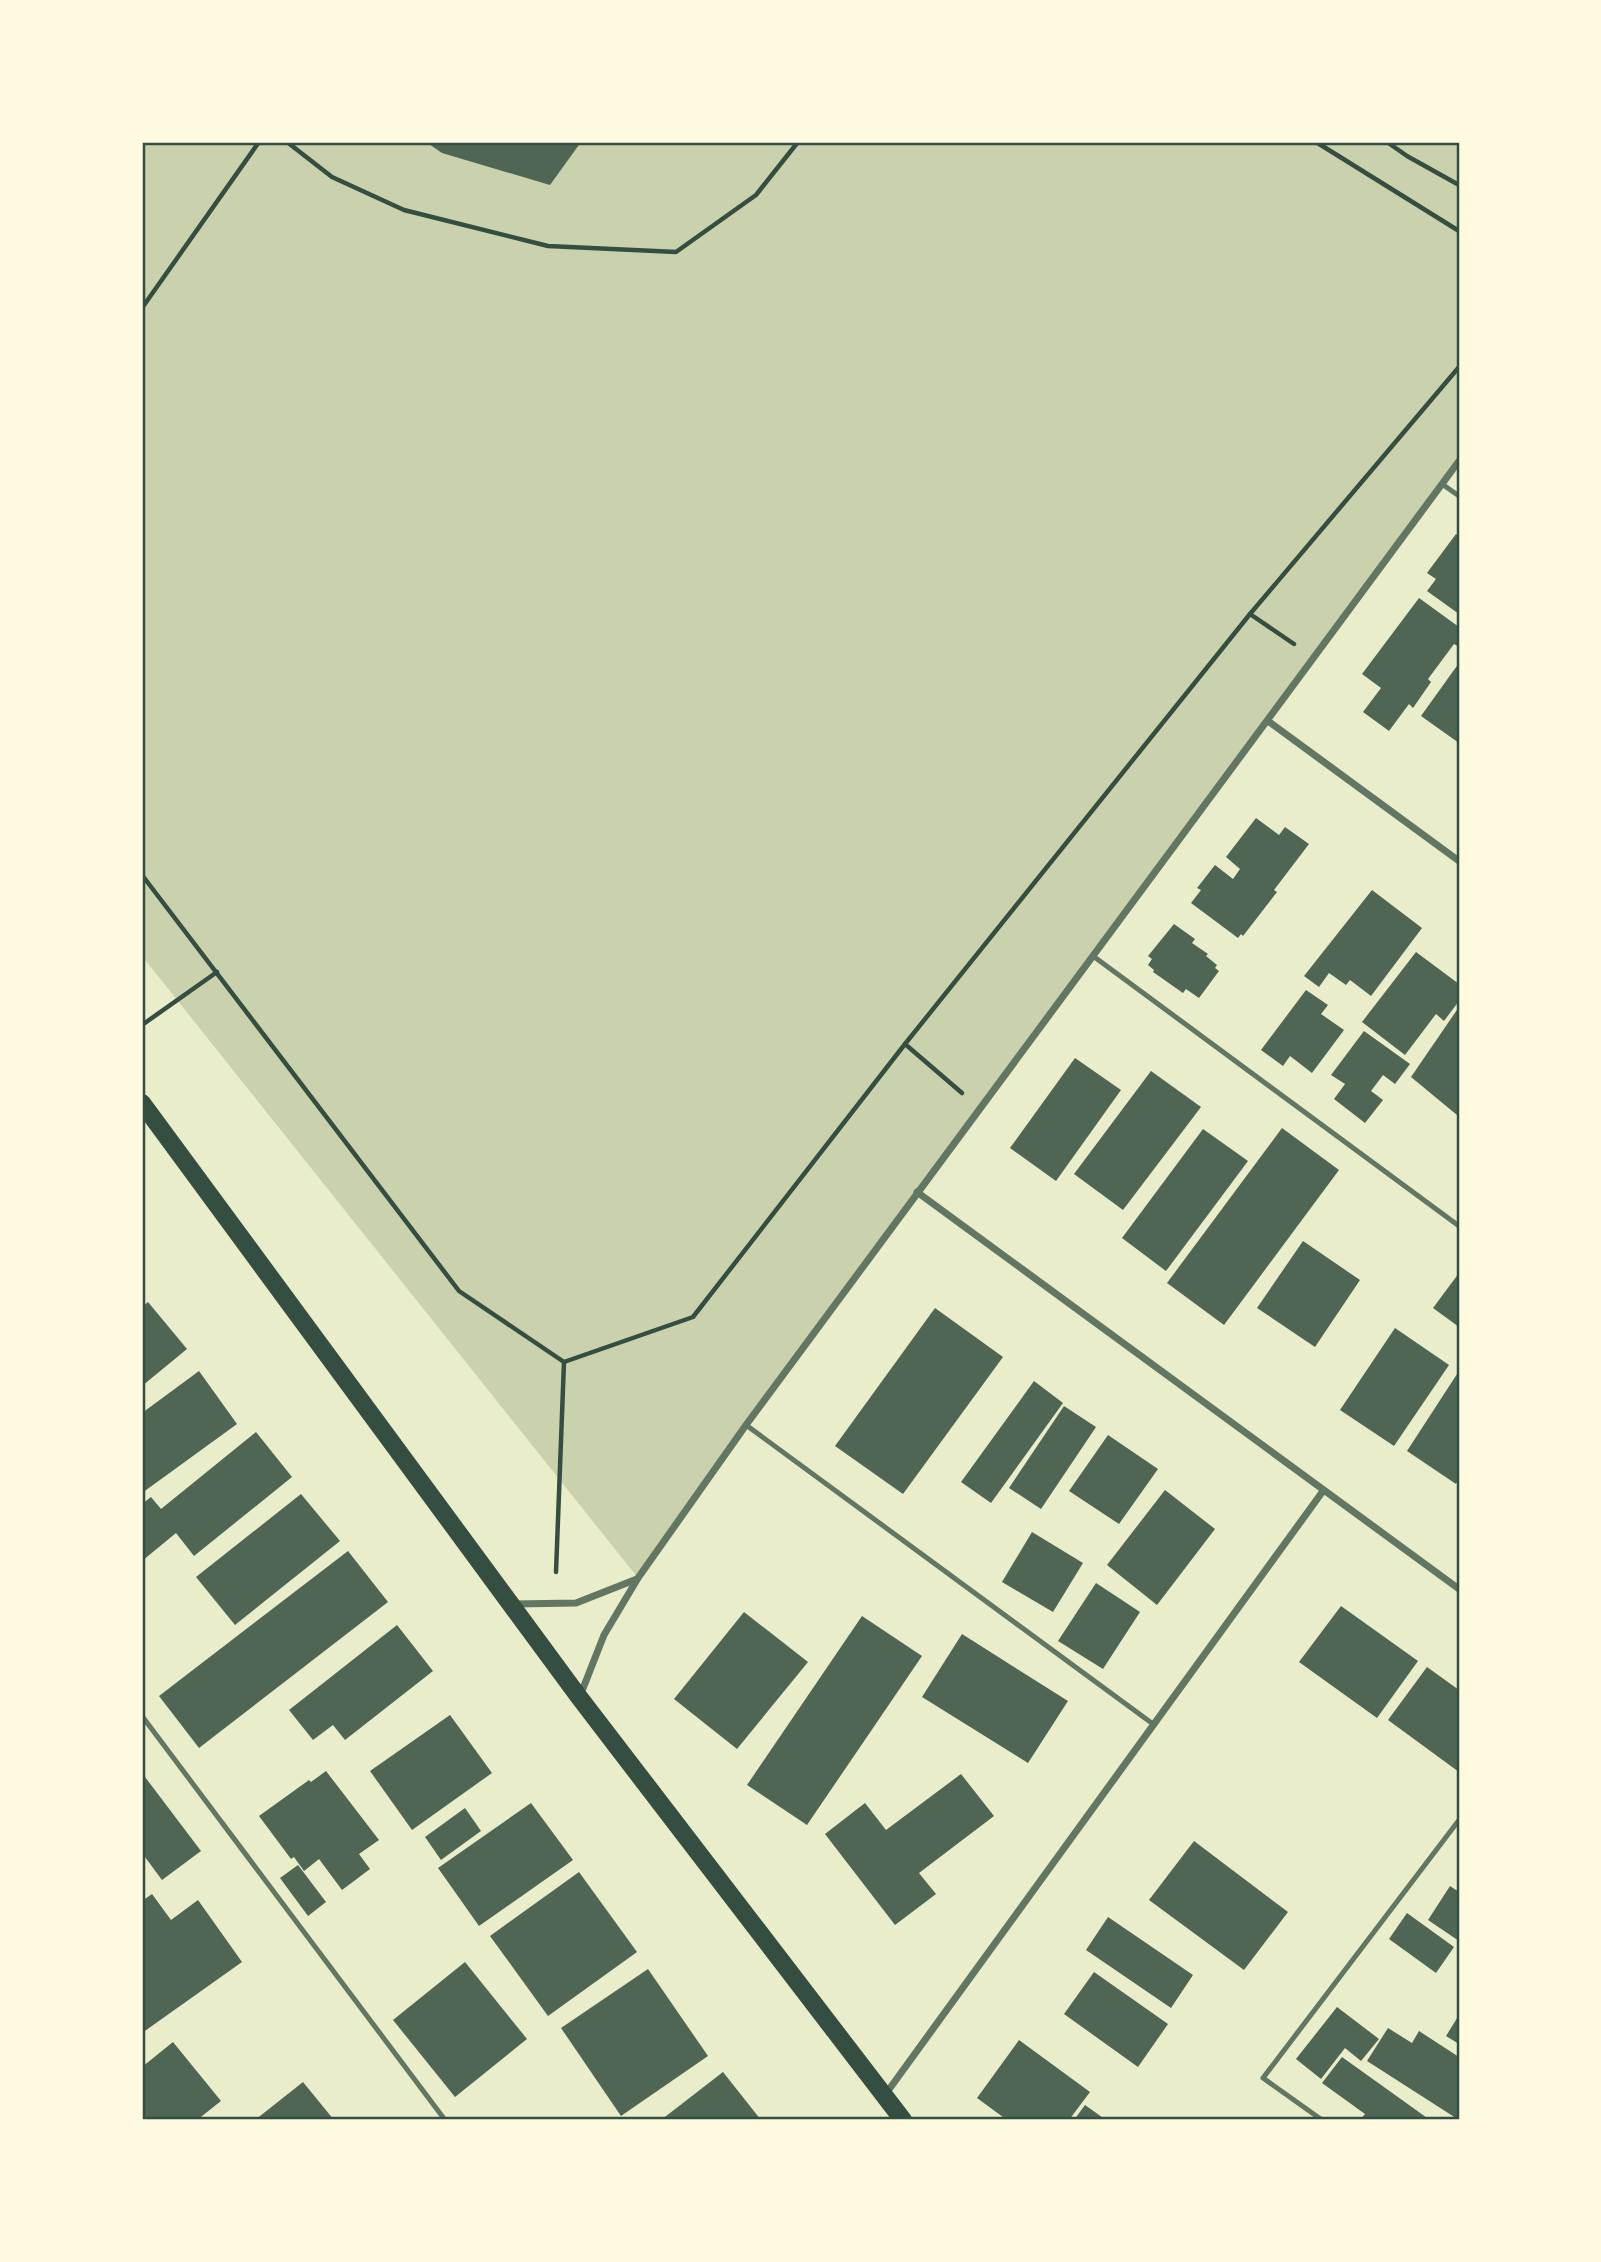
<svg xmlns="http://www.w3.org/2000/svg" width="1601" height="2262" font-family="Arial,sans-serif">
<rect width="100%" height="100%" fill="#e9edc9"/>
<polygon fill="#cad2ad" points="142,142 1459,142 1459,461 979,1108 638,1578 142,956"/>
<g fill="#4f6655">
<polygon points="426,142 581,142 550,185 442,153"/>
<polygon points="1456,534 1459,537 1459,614 1427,591 1436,579 1427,573"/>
<polygon points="1419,598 1459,627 1459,647 1454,644 1428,679 1431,682 1413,708 1409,704 1389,731 1363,712 1381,688 1362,674"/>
<polygon points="1459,663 1459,743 1421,716"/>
<polygon points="1256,818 1279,835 1285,827 1309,844 1274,890 1277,892 1243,936 1241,934 1238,938 1191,903 1201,890 1197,888 1215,865 1233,879 1240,869 1226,857"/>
<polygon points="1372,890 1422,928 1371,996 1350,980 1346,985 1329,973 1319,987 1304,976"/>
<polygon points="1174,924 1195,939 1192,943 1208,954 1206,956 1217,965 1215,968 1219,971 1199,998 1186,989 1183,993 1153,972 1154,970 1148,965 1152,959 1148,956"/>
<polygon points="1416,952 1459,984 1459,1001 1444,1021 1436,1014 1405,1055 1362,1022"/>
<polygon points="1306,990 1328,1005 1321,1014 1344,1030 1312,1073 1290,1056 1283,1066 1261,1050"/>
<polygon points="1459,1007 1459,1112 1457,1115 1411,1077"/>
<polygon points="1364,1031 1410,1064 1395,1084 1383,1075 1371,1091 1383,1100 1365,1123 1334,1099 1345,1084 1331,1075"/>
<polygon points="1075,1058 1121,1090 1056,1181 1010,1148"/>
<polygon points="1151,1071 1201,1107 1123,1210 1074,1174"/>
<polygon points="1282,1128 1339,1170 1224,1325 1167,1283"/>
<polygon points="1203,1129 1248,1161 1166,1271 1122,1238"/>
<polygon points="1303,1241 1360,1280 1315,1347 1257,1308"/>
<polygon points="1459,1273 1459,1327 1433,1308"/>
<polygon points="148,1302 187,1349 142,1386 142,1307"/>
<polygon points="935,1308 1003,1357 903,1494 835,1446"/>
<polygon points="1395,1328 1449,1365 1394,1446 1340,1410"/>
<polygon points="199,1371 237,1424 142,1493 142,1413"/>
<polygon points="1459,1371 1459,1479 1456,1484 1407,1451"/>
<polygon points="1034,1381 1063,1403 991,1503 961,1482"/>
<polygon points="1064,1406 1096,1427 1041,1509 1009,1488"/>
<polygon points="256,1432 292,1477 194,1556 176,1533 142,1561 142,1504 151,1497 161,1509"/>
<polygon points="1108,1435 1158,1469 1119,1524 1069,1491"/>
<polygon points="1165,1490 1215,1529 1157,1605 1107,1565"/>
<polygon points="301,1494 340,1541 235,1625 196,1577"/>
<polygon points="1032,1532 1083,1563 1053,1612 1002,1582"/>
<polygon points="348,1551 388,1602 199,1748 159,1696"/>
<polygon points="1096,1583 1140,1612 1103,1669 1058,1641"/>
<polygon points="1341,1606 1418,1661 1377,1718 1299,1662"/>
<polygon points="744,1612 808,1662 737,1749 674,1699"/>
<polygon points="862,1616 922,1656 807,1825 747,1785"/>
<polygon points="397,1625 433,1671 345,1740 333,1725 313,1740 289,1710"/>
<polygon points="962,1634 1068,1701 1028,1763 922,1697"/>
<polygon points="1427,1667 1459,1690 1459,1772 1388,1720"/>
<polygon points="450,1715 492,1773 412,1830 370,1771"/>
<polygon points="326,1771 379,1840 359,1854 370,1869 342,1890 319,1859 304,1871 294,1857 291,1859 259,1816 309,1780 311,1782"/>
<polygon points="142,1773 201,1851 162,1880 142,1853"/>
<polygon points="961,1774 994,1816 919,1873 936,1894 895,1925 825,1834 865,1803 886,1830"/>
<polygon points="531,1803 573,1860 479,1926 438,1868"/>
<polygon points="465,1808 481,1831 441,1860 425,1837"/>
<polygon points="1194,1841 1288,1912 1244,1970 1149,1900"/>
<polygon points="298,1865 326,1902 308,1916 280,1878"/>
<polygon points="579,1872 637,1952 548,2016 490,1936"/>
<polygon points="1450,1886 1459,1892 1459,1941 1428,1920"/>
<polygon points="152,1894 171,1920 198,1900 242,1962 142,2033 142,1901"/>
<polygon points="1407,1913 1454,1947 1436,1973 1389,1939"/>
<polygon points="1108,1917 1193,1975 1171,2008 1086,1950"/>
<polygon points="465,1962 527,2039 455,2097 393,2020"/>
<polygon points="648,1969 708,2056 621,2116 561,2028"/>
<polygon points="1094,1972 1168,2024 1138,2067 1064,2014"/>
<polygon points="1337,2007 1379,2039 1361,2061 1345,2048 1321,2079 1296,2059"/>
<polygon points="1459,2015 1459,2044 1446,2036"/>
<polygon points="1388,2028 1412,2043 1419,2031 1459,2057 1459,2120 1367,2061"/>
<polygon points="1019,2040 1090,2092 1069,2120 1007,2120 977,2098"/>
<polygon points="173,2042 221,2101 197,2120 142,2120 142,2067"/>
<polygon points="1342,2057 1430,2120 1360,2120 1365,2114 1322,2083"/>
<polygon points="723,2072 761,2120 661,2120"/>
<polygon points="303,2082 334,2120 255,2120"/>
<polygon points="1085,2105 1106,2120 1074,2120"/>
</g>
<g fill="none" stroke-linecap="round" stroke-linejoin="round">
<g stroke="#344e41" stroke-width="4.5">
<polyline points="287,142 332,177 404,210 548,246 676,252 756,195 798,142"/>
<polyline points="1316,142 1459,231"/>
<polyline points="1387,142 1407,156 1459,185"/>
<polyline points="142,308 259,142"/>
<polyline points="1250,614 1294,644"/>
<polyline points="142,875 459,1291 564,1362"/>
<polyline points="142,1025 217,972"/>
<polyline points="905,1044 962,1093"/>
<polyline points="564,1362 693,1317 905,1044 1250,614 1459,367"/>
<polyline points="556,1572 564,1362"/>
</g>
<g stroke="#617663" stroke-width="5">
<polyline points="1442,484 1459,496"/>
<polyline points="1093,956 1459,1226"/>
<polyline points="746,1425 1153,1724"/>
<polyline points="142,1716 445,2120"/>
<polyline points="1322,2120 1263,2078 1459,1820"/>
</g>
<g stroke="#617663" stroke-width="7">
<polyline points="1268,721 1459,861"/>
<polyline points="917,1192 1459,1589"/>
<polyline points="514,1604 576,1603 637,1579"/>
<polyline points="580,1696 604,1635 638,1578 746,1425 1459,461"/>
<polyline points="885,2095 1323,1491"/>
</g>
<polyline stroke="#344e41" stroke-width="18" points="142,1103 579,1697 903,2120"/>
</g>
<rect width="1601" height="2262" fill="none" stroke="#fefae0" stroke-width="287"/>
<rect x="144" y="144" width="1314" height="1974" fill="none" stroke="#344e41" stroke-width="2.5"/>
</svg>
